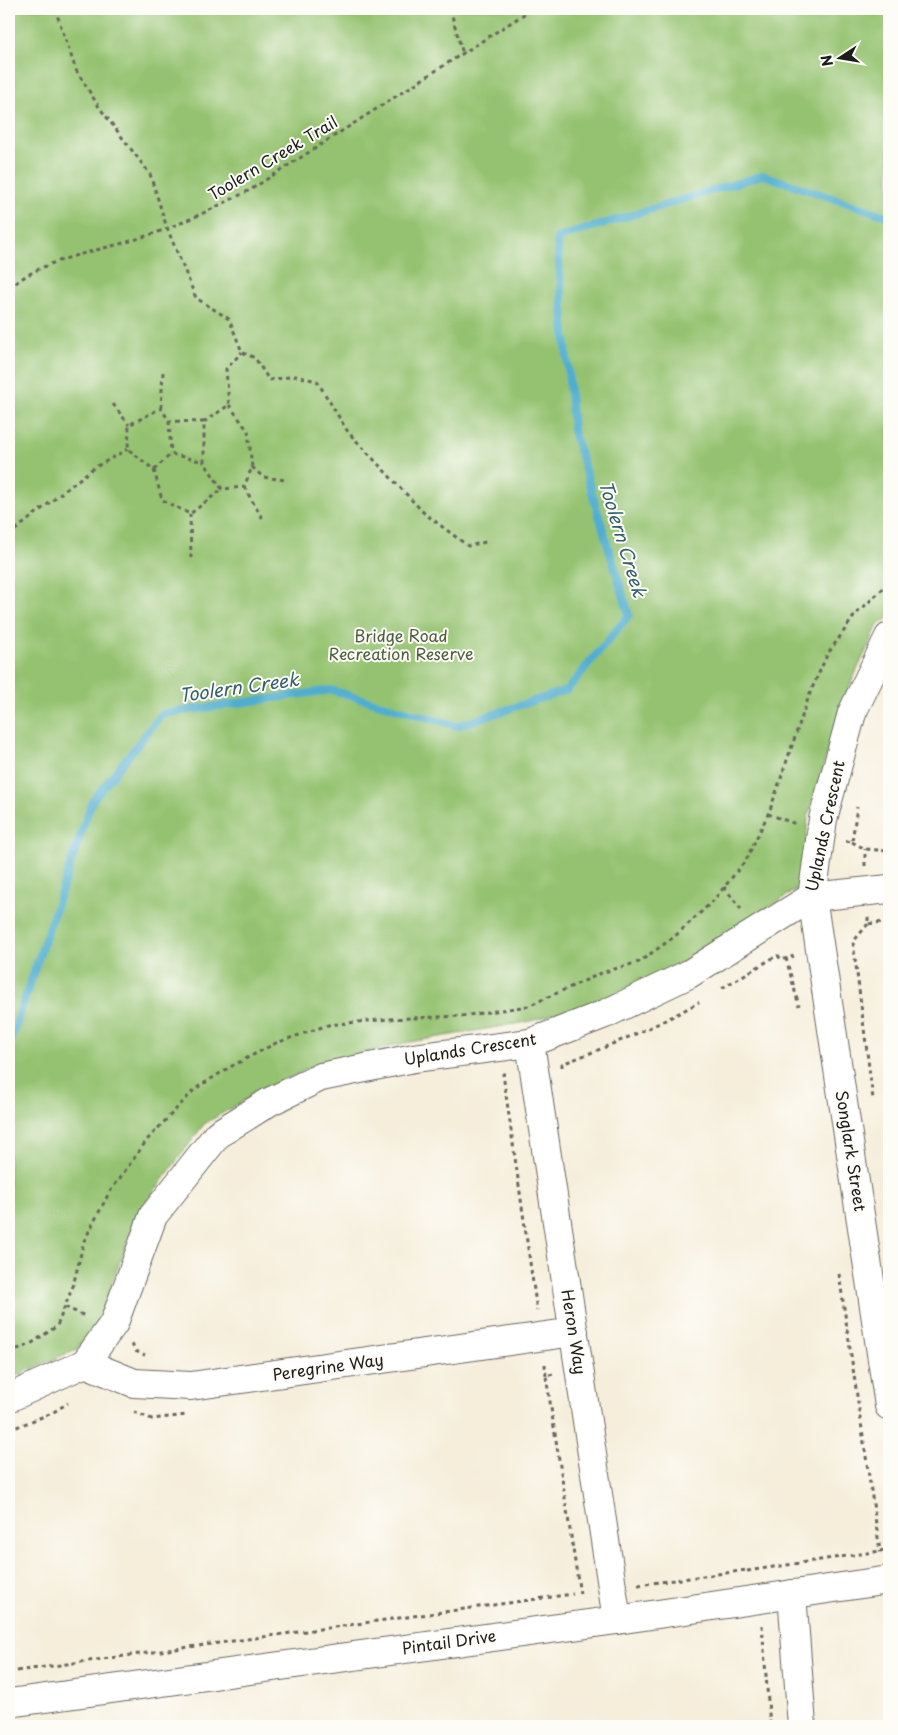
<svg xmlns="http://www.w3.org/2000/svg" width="898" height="1735" font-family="'Playpen Sans',sans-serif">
<rect width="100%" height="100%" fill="#fdfcf7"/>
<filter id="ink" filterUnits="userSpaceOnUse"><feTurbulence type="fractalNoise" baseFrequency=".02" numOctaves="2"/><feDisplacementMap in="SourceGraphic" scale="10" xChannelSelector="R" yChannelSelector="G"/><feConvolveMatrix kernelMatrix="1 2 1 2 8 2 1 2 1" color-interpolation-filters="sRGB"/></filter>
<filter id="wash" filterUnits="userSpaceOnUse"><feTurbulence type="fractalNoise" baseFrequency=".0096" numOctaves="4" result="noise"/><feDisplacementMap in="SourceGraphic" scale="20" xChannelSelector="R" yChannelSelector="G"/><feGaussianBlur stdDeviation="1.12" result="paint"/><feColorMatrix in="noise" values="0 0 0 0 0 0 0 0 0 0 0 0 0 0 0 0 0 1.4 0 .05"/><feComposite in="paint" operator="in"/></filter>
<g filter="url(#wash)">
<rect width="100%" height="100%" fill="#f6eedb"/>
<polygon fill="#94c270" stroke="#586f46" points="9,9 889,9 889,618 878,625 842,702 808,817 802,886 683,962 598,1001 527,1022 410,1042 320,1063 258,1092 204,1124 138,1213 98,1321 77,1349 9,1379"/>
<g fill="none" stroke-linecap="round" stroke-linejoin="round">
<polyline stroke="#50aecf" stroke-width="8" points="9,1045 92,801 162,714 331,690 457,726 567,690 629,615 573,430 557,238 763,175 889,217"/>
</g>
</g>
<g filter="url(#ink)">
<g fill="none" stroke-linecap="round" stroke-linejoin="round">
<g stroke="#68665f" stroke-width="30">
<g id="street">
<polyline points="889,637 852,713 823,819 812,897 889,1406"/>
<polyline points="530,1043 617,1620"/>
<polyline points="85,1363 134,1383 191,1386 574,1332"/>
<polyline points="9,1398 85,1363 114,1323 153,1216 218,1134 269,1102 321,1077 414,1058 530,1043 605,1014 689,974 812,897 889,889"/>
<polyline points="792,1594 802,1726"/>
<polyline points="9,1703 617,1620 889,1580"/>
</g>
</g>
<g stroke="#68665f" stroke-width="3" stroke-dasharray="4 4" stroke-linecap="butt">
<polyline points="55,9 76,70 99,107 150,174 167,228 196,298 229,319 242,352 255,358 269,380 296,376 317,381 348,432 424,513 468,546 490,541"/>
<polyline points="450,9 463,54"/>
<path d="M9,288c38,-32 91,-36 137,-52 37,-12 70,-29 104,-46l282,-181"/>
<polyline points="113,404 129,425"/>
<polyline points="229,405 248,431 252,467 244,487 222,489 204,462 204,422 229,405 226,369 242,352"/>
<polyline points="161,408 163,372"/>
<polyline points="169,421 171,454"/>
<polyline points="204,422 169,421 161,408 129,425 128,449 154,470 171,454 204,462"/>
<polyline points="252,467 263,477 285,480"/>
<polyline points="154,470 162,500 190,514 222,489"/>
<polyline points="244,487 263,519"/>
<polyline points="190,514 191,558"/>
<polyline points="9,535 92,469 128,449"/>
<polyline points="768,814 796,824"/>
<polyline points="846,841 852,842 857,807"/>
<polyline points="852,842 865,849 889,851"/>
<polyline points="865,866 865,849"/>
<polyline points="724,887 741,909"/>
<polyline points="868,917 868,924 889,921"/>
<polyline points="868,924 853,942 873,1099"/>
<polyline points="778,955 781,960 794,956"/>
<polyline points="786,958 799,1006"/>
<polyline points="722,988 778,955"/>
<path d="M562,1067v-3c47,-18 94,-37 137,-62"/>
<polyline points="505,1074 503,1074 537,1311"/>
<polyline points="839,1274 880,1551 889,1549"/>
<polyline points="65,1307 85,1316"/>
<polyline points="132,1344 135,1351 145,1355"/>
<polyline points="9,1352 29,1345 57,1326 73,1286 84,1241 109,1193 147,1140 195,1089 230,1067 276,1043 328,1025 388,1019 462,1016 528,1006 604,972 639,962 674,937 713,901 746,860 770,810 810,693 827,655 855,615 889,583"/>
<polyline points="545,1364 546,1376"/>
<polyline points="553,1374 546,1376 580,1594"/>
<polyline points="134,1412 152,1419 187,1415"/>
<polyline points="9,1430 52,1413 68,1403"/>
<polyline points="747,1571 880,1551"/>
<polyline points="638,1585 747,1570"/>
<polyline points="762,1625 770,1726"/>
<polyline points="9,1672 573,1594"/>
</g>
<use href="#street" stroke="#fff" stroke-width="28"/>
</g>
</g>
<g text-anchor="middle" stroke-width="4" stroke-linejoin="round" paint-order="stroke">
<g font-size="16" fill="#1c1c1c" stroke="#fdfcf7">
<text transform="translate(273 158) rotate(-31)" y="6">Toolern Creek Trail</text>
<text transform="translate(825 826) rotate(-78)" y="6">Uplands Crescent</text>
<text transform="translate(470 1049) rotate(-9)" y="6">Uplands Crescent</text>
<text transform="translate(851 1151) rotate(81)" y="6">Songlark Street</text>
<text transform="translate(574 1332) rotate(81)" y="6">Heron Way</text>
<text transform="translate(328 1367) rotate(-8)" y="6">Peregrine Way</text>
<text transform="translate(449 1642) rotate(-8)" y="6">Pintail Drive</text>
</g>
<g font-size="16" fill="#4c5e3e" stroke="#fdfcf7">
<text x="401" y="642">Bridge Road<tspan x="401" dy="18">Recreation Reserve</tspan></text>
</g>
<g font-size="18" font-style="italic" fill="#335e6d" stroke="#fdfcf7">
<text transform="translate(622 539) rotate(73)" y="6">Toolern Creek</text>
<text transform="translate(239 688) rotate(-8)" y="6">Toolern Creek</text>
</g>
</g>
<rect width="898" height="1735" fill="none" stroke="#fdfcf7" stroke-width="30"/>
<g transform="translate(840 58) rotate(258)" stroke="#fdfcf7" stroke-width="4" paint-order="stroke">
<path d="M0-4L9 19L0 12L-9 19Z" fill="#1c1c1c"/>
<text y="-8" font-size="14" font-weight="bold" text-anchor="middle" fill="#1c1c1c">N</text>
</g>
</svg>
